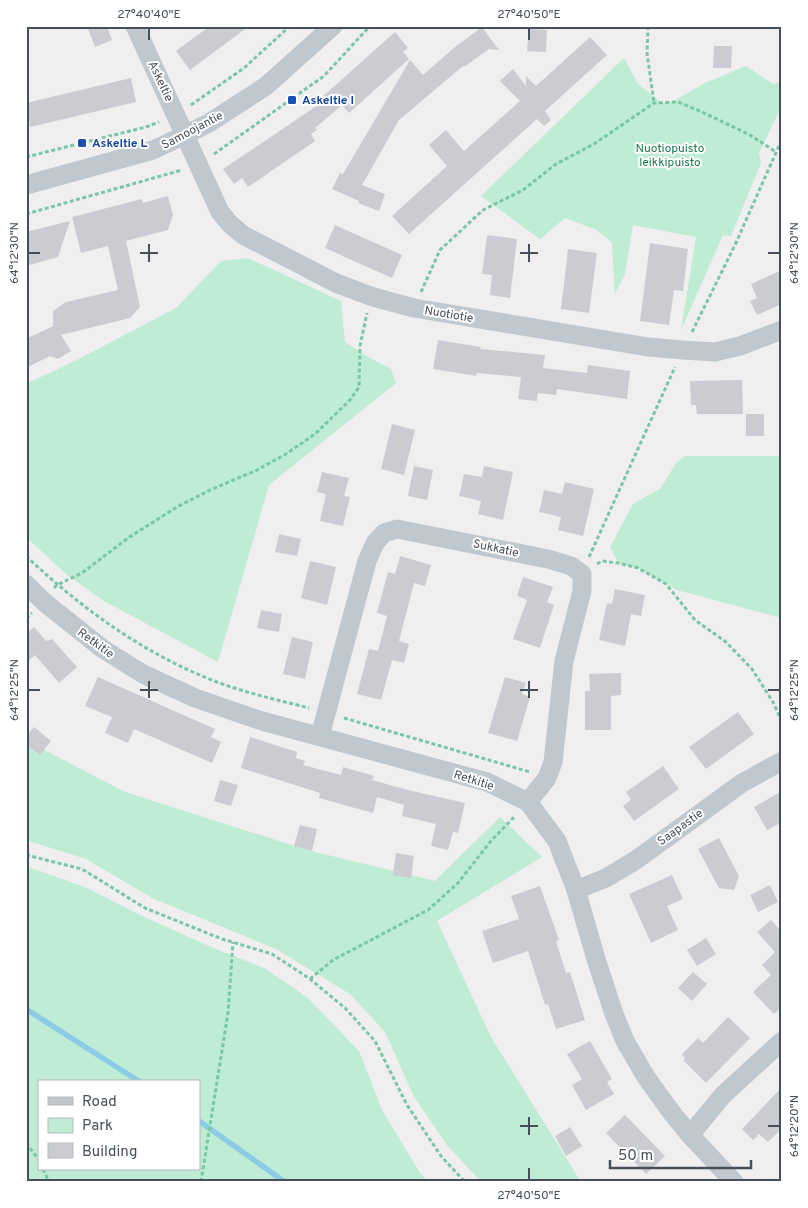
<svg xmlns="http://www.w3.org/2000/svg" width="808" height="1208" font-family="Overpass,sans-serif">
<rect width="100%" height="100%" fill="#f0eeee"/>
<g fill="#beecd4" fill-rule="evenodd">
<polygon points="624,58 638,84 662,103 672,102 705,83 746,66 773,84 782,82 782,105 759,153 761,163 731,236 723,235 681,330 696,237 633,225 625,274 615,294 612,243 597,230 565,218 540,239 481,196"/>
<polygon points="248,258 341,301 345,342 368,357 391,369 396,383 269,485 218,662 104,601 66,574 26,537 26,384 77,360 176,308 221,261"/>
<polygon points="685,456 782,456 782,618 677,590 638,568 618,563 610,547 633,504 661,488 676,463"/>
<polygon points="26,739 29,742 125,792 307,850 435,881 500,817 542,857 437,921 491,1037 581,1182 481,1182 447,1145 414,1097 385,1032 350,994 276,949 152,898 86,859 26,840"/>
<path d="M26,866l61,22 55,28 76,34 46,18 43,29 52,54 23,59 38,63 9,9h-403zM39,1082h160v87h-160z"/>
</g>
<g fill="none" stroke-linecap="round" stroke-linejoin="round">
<g stroke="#8dcce7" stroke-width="5.5">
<polyline points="26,1009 140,1082"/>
<polyline points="199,1121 285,1182"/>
</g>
</g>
<g fill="#cbccd2">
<polygon points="87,26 107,26 112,40 95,47"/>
<polygon points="210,26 249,26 190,70 176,51"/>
<polygon points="482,27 499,50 489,49 464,67 463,66 399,120 362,185 385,194 379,211 358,203 359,201 332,189 340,173 343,174 410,60 423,75 455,47"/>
<polygon points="529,29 547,30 546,52 527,51"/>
<polygon points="395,32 408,48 403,52 409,59 349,113 342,105 315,128 317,130 311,134 315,141 248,187 242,178 234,184 223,169 324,101 321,98"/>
<polygon points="590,37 607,55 545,111 551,120 544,126 537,119 409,234 392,216 447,166 429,145 446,130 464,151 520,101 500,81 513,69 526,86 526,76 536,86"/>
<polygon points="714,46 732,46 731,68 713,68"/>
<polygon points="131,78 136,102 30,127 26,103"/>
<polygon points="168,196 173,215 168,230 126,241 140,307 130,318 61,335 71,351 58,359 50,356 26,368 26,339 53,326 53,311 66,302 118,290 108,246 81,253 72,217 142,199 143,203"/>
<polygon points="70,221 58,257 26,266 26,232"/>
<polygon points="335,225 402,255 392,278 325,248"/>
<polygon points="487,235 517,239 510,298 490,295 492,275 482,274"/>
<polygon points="650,243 688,249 683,291 674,290 669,325 640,321"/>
<polygon points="568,249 597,253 589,313 561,309"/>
<polygon points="782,270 782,304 757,315 750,301 757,298 751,284"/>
<polygon points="438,340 481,347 480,349 545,355 543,368 587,373 588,365 630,371 627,399 557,389 556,395 538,393 537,401 518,399 521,377 477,373 476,376 433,369"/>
<polygon points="742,380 743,414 697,414 696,405 691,405 690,381"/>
<rect x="746" y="414" width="18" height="22"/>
<polygon points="392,424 415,430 404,475 381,469"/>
<polygon points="414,466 433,470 427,500 408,496"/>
<polygon points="484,466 513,472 503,520 478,514 481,501 459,496 464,474 482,477"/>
<polygon points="322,472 349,478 344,496 350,497 343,526 320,521 326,494 317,492"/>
<polygon points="565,482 594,489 583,536 558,530 561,517 539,512 544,490 562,494"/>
<polygon points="279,534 301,539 297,556 275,552"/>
<polygon points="400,556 431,565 425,586 414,583 399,641 409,644 404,663 392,660 381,700 357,694 369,649 378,651 387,616 377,613 388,572 395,574"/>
<polygon points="310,561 336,567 327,605 301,598"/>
<polygon points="523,577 553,587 547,602 554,605 540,648 513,639 527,600 517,596"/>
<polygon points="615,589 645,595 641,616 631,614 625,646 599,640 607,603 612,604"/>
<polygon points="261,610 282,614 279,632 257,628"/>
<polygon points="34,627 46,641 52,639 77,667 59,683 35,655 26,663 26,634"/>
<polygon points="292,637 313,642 305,679 283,674"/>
<polygon points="621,673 621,695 611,696 611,730 585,730 585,691 590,691 589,674"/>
<polygon points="98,677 215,729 211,737 221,742 212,763 134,729 128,743 105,733 112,717 85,706"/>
<polygon points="505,677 526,683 522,694 530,697 517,741 488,733"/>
<polygon points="738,712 754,734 706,769 689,747"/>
<polygon points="34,727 51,741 40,755 26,744 26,736"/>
<polygon points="250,737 297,752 296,758 305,761 303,765 341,775 343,767 374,776 372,780 408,790 465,803 458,833 453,832 448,850 431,846 436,824 402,816 404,805 377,797 373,813 319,798 320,793 241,768"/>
<polygon points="663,766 679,789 634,821 623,806 631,800 626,792"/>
<polygon points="220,780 238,785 231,806 214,801"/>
<polygon points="782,791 782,822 767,830 754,807"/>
<polygon points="300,825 317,829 312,851 294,846"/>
<polygon points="719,838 739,876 734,890 719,888 698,849"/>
<polygon points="396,853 414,856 411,878 393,875"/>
<polygon points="672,875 683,899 667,906 678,930 651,943 629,894"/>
<polygon points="770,885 778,902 758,912 750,895"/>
<polygon points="540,886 559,940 556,941 566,973 570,972 585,1020 556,1029 548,1004 545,1005 528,951 493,963 482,931 519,919 511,896"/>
<polygon points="771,920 782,932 782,1007 774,1014 753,992 771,975 762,965 775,952 757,932"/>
<polygon points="706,938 716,954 697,966 687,950"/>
<polygon points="693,972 707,984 692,1001 678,988"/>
<polygon points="728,1017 750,1038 706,1083 683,1060 685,1059 682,1054 698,1038 703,1043"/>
<polygon points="590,1041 612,1079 607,1082 614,1094 586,1110 572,1085 582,1079 567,1054"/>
<polygon points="782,1087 782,1128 768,1142 759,1134 753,1140 742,1129"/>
<polygon points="625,1115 665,1156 646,1174 606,1133"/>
<polygon points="570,1127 582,1146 566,1156 555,1136"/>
</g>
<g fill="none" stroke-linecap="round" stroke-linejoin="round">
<g stroke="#78c8a7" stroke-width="3" stroke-dasharray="4 2.5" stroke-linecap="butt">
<polyline points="648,26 647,53 654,103"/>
<polyline points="191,105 244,68 290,26"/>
<polyline points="214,154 324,76 370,26"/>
<polyline points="26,157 146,127 159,122"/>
<polyline points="26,214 182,170"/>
<polyline points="421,292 440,250 483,210 523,190 556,164 594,144 654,103 678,102 700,111 750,135 776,152"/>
<polyline points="692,332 735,245 782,139"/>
<path d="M26,556c56,53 118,98 191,126 29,11 61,18 92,26"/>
<polyline points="589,557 675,367"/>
<polyline points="597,564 602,561 618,563 638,568 666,584 695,620 726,642 752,669 773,702 782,722"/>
<polyline points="54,588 57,585 82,573 128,538 177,507 210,490 255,471 286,454 315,434 350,400 359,387 360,346 367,313"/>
<polyline points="26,618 32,613"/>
<polyline points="344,718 530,772"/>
<polyline points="26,855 82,869 145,908 222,939 272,954 310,979 345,1008 375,1041 407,1105 441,1156 465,1182"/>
<polyline points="310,979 333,960 428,910 458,883 490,842 515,816"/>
<polyline points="26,1143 39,1160"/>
<polyline points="43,1169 49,1182"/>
<polyline points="201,1182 228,1013 233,942"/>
</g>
<g stroke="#bfc7cf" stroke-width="19">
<polyline points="135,26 220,212 230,224 243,235 336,283 373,297 414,308 648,347 683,350 715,352 740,346 782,330"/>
<polyline points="26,185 153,150 185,135 209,123 266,86 333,26"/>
<polyline points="26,584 44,602 103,649 143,674 195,698 262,721 487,782 528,802 557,841 576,890 596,959 614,1014 625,1041 646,1077 672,1113 690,1135 734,1182"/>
<polyline points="320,736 367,561 375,543 384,533 397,529 548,559 571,566 582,574 582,591 564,661 553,762 547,778 528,802"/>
<polyline points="576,890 606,878 636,860 742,783 782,761"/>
<polyline points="690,1135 723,1095 782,1041"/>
</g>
</g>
<path fill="none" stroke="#474f5a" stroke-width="2" d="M149,28v12M529,28v12M149,244v18M529,244v18M28,253h12M140,253h18M520,253h18M768,253h12M149,681v17M529,681v17M28,690h12M140,690h18M520,690h18M768,690h12M529,1117v18M520,1126h18M768,1126h12M529,1168v12"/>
<g fill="#1a4fb4" stroke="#fff" stroke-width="2">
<rect x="287" y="95" width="10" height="10" rx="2.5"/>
<rect x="77" y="138" width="10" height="10" rx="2.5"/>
</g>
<g text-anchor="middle" stroke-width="4" stroke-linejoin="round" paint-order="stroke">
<g font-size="12" fill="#474f5a" stroke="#fff">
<text transform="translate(161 81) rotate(65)" y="4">Askeltie</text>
<text transform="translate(192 130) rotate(-28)" y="4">Samoojantie</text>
<text transform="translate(449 314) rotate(10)" y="4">Nuotiotie</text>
<text transform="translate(496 548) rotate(12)" y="4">Sukkatie</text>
<text transform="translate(96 643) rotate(36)" y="4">Retkitie</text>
<text transform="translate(474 780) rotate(18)" y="4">Retkitie</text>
<text transform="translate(680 827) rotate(-36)" y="4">Saapastie</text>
</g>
<g font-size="12" font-weight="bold" fill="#164399" stroke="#fff" text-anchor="start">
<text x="302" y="104">Askeltie I</text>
<text x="92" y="147">Askeltie L</text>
</g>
<g font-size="12" fill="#1c7751" stroke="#fff">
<text x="670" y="152">Nuotiopuisto<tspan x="670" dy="14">leikkipuisto</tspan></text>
</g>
</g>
<rect width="808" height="1208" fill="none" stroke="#ffffff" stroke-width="55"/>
<rect x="38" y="1080" width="162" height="90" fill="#ffffff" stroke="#b5b9bd"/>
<rect x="48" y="1097" width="25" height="8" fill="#bfc7cf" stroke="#b5b9bd"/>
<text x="82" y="1106" font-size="15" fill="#474f5a">Road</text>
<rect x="48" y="1118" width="25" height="15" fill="#beecd4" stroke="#b5b9bd"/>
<text x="82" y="1130" font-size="15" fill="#474f5a">Park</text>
<rect x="48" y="1143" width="25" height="15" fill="#cbccd2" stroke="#b5b9bd"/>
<text x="82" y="1156" font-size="15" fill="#474f5a">Building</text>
<path d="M610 1160v8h141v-8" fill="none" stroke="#474f5a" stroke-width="2.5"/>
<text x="618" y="1160" font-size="15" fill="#474f5a" stroke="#ffffff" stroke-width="4" paint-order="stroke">50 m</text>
<rect x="28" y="28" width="752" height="1152" fill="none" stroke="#474f5a" stroke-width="2"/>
<g font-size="12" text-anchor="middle" fill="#474f5a">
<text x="149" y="18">27°40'40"E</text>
<text x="529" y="18">27°40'50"E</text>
<text transform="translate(14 253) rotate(-90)" y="4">64°12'30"N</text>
<text transform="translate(794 253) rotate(-90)" y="4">64°12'30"N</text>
<text transform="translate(14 690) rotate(-90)" y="4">64°12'25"N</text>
<text transform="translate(794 690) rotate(-90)" y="4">64°12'25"N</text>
<text transform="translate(794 1126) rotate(-90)" y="4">64°12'20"N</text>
<text x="529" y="1199">27°40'50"E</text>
</g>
</svg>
